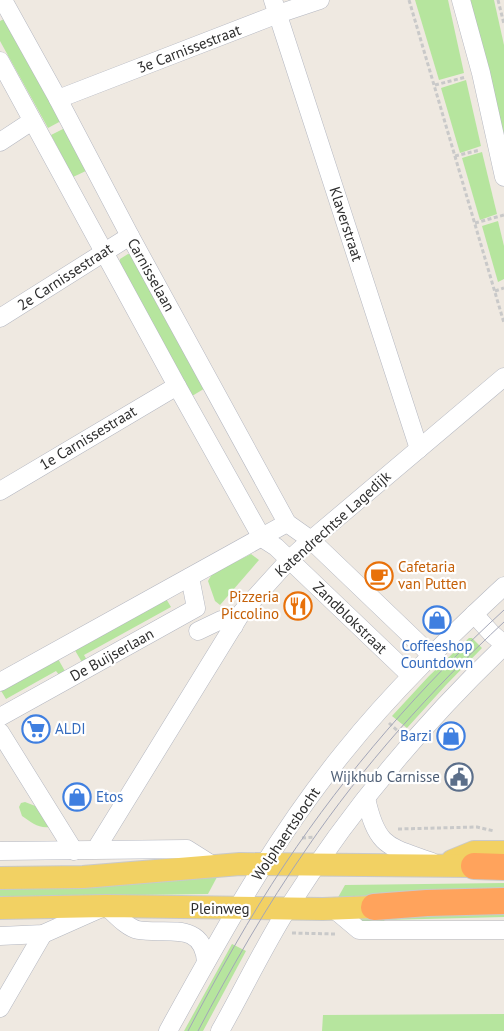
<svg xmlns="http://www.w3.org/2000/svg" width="504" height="1031" font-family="'PT Sans',sans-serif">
<rect width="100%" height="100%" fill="#efe9e1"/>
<g fill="#b6e59e">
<polygon points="415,0 448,0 464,73 439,80"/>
<polygon points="467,0 494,0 504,45 504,156"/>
<polygon points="6,18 61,121 48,128 0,41 0,21"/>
<polygon points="466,80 481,146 460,153 441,88"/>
<polygon points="65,128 88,170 73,177 51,135"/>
<polygon points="482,152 497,214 480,220 462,158"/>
<polygon points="498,221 504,246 504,279 498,282 482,226"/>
<polygon points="128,254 134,255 207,387 192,396 119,264 120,259"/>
<polygon points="251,554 259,560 220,605 215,601 208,581 212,574"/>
<polygon points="165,597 171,607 84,655 88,662 83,664 73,647"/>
<polygon points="469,638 472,638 482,648 446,685 407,728 392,716 429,676"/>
<polygon points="57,657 66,673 60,676 56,671 6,699 0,689"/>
<path d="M25,802l18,7 7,18c-11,2 -19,-5 -28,-11l-3,-9 2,-4z"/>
<polygon points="217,877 208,894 0,897 0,887"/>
<polygon points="504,883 504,892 336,901 345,885"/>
<polygon points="504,913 504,917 385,920 378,925 360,921 358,919"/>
<polygon points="232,944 246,951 203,1031 184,1031"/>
<polygon points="504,1014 504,1031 322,1031 323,1015"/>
</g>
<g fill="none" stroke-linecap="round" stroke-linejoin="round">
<g stroke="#b4b7c1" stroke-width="19">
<g id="minor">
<polyline points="3,0 58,99 130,236 287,523 311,540 431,655"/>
<polyline points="273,0 419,449"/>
<polyline points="461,0 481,73 504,177"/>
<polyline points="0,61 177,386 262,538 276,547 410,675"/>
<polyline points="58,99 278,14 320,0"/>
<polyline points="0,142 32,121"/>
<polyline points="0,318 130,236"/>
<polyline points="0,491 177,386"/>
<polyline points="474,614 492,634 504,644"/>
<polyline points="198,631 221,620 234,626"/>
<polyline points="0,682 287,523"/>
<polyline points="0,717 196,608 190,577"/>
<polyline points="0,732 74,851"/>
<path d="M366,798c11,50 22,48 66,64"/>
<polyline points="96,849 242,612 289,560 311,540 504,377"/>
<polyline points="0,851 187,849 214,866"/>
<polyline points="334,909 359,930 504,930"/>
<path d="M0,936l43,-2 63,-28c9,8 21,22 32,24 28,5 65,-10 68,32"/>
<polyline points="0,1008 43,934"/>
<path d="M168,1031c53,-96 106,-193 176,-279 48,-60 103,-113 160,-166"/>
<path d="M220,1031c23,-41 43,-83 68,-123 60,-94 135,-185 216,-262"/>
</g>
</g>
<g stroke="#c9c9c9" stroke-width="24">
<g id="major">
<polyline points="452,861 474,852 504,852"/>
<polyline points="0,878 83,877 240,864 474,866"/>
<polyline points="0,908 106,906 323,909 374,907"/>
</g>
</g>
<g stroke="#c9c9c9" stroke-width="28">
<g id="highway">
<polyline points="474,866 504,867"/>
<polyline points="374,907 427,903 504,901"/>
</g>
</g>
<g stroke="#c9c9c9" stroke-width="3" stroke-dasharray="4 2.5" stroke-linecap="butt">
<polyline points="409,0 504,323"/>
<polyline points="498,0 504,24"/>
<polyline points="435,85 466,77"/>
<polyline points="455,156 480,150"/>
<polyline points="475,223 504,215"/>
<polyline points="495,291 504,288"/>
<polyline points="389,723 399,732"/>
<polyline points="398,829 477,827 494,831"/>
<polyline points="302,838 315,837"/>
<polyline points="292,933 336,934"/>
</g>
<use href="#minor" stroke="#fff" stroke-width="18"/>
<use href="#major" stroke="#f2d163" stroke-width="22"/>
<use href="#highway" stroke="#ffa35c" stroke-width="26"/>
<g stroke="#a3a6b8" stroke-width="1">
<path d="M188,1031c30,-57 61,-113 97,-167 62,-93 137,-179 219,-254"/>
<path d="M198,1031c33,-63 68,-124 109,-183 56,-82 124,-158 197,-226"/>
</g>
</g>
<defs>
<g id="cafe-ring" transform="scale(1.4375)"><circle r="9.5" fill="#fff" stroke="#e8710a" stroke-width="1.5"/><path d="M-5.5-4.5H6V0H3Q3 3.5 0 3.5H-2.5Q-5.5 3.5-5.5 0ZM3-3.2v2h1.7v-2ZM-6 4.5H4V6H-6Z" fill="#e8710a"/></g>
<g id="restaurant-ring" transform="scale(1.4375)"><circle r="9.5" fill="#fff" stroke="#e8710a" stroke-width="1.5"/><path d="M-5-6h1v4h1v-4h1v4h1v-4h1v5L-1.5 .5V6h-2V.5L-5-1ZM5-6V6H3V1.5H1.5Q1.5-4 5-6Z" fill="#e8710a"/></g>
<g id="shop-ring" transform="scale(1.4375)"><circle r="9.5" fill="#fff" stroke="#3f7fe0" stroke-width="1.5"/><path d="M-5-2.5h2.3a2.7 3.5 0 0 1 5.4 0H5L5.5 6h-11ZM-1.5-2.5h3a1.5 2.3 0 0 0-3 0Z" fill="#3f7fe0"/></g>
<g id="supermarket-ring" transform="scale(1.4375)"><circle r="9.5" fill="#fff" stroke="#3f7fe0" stroke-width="1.5"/><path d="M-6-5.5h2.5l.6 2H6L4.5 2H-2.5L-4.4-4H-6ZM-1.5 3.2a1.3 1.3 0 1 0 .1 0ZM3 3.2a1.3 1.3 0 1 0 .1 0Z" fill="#3f7fe0"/></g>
<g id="civic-ring" transform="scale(1.4375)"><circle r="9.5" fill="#fff" stroke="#5c6f8a" stroke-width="1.5"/><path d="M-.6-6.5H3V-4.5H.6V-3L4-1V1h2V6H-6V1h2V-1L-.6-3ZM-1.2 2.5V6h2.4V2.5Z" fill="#5c6f8a"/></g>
</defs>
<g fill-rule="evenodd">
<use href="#cafe-ring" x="379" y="576"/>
<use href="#restaurant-ring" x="298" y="606"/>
<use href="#shop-ring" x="437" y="620"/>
<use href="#supermarket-ring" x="36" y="729"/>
<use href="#shop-ring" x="451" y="736"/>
<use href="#civic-ring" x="459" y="777"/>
<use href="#shop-ring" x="77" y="797"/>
</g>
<g text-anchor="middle" stroke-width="4.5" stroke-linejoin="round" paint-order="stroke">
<g font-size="15" fill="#2e2e2e" stroke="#fff">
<text transform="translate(189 49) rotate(-21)" y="5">3e Carnissestraat</text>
<text transform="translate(346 224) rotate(72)" y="5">Klaverstraat</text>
<text transform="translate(151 275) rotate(61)" y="5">Carnisselaan</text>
<text transform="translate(65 277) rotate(-33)" y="5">2e Carnissestraat</text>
<text transform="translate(88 438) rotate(-31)" y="5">1e Carnissestraat</text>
<text transform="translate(333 524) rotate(-42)" y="5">Katendrechtse Lagedijk</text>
<text transform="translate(350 618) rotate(44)" y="5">Zandblokstraat</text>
<text transform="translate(112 655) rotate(-29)" y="5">De Buijserlaan</text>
<text transform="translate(286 834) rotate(-56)" y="5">Wolphaertsbocht</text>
<text x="220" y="914">Pleinweg</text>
</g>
<g font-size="15" fill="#c56008" stroke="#fff" text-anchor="start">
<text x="398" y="572">Cafetaria<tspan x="398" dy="17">van Putten</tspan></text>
<text x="279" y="602" text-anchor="end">Pizzeria<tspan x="279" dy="17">Piccolino</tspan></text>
</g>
<g font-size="15" fill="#366cbe" stroke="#fff" text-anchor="start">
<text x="437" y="651" text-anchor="middle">Coffeeshop<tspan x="437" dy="17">Countdown</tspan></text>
<text x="55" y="734">ALDI</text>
<text x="432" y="741" text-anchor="end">Barzi</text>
<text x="96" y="802">Etos</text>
</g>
<g font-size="15" fill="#4e5e75" stroke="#fff" text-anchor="end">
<text x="440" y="782">Wijkhub Carnisse</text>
</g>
</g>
</svg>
